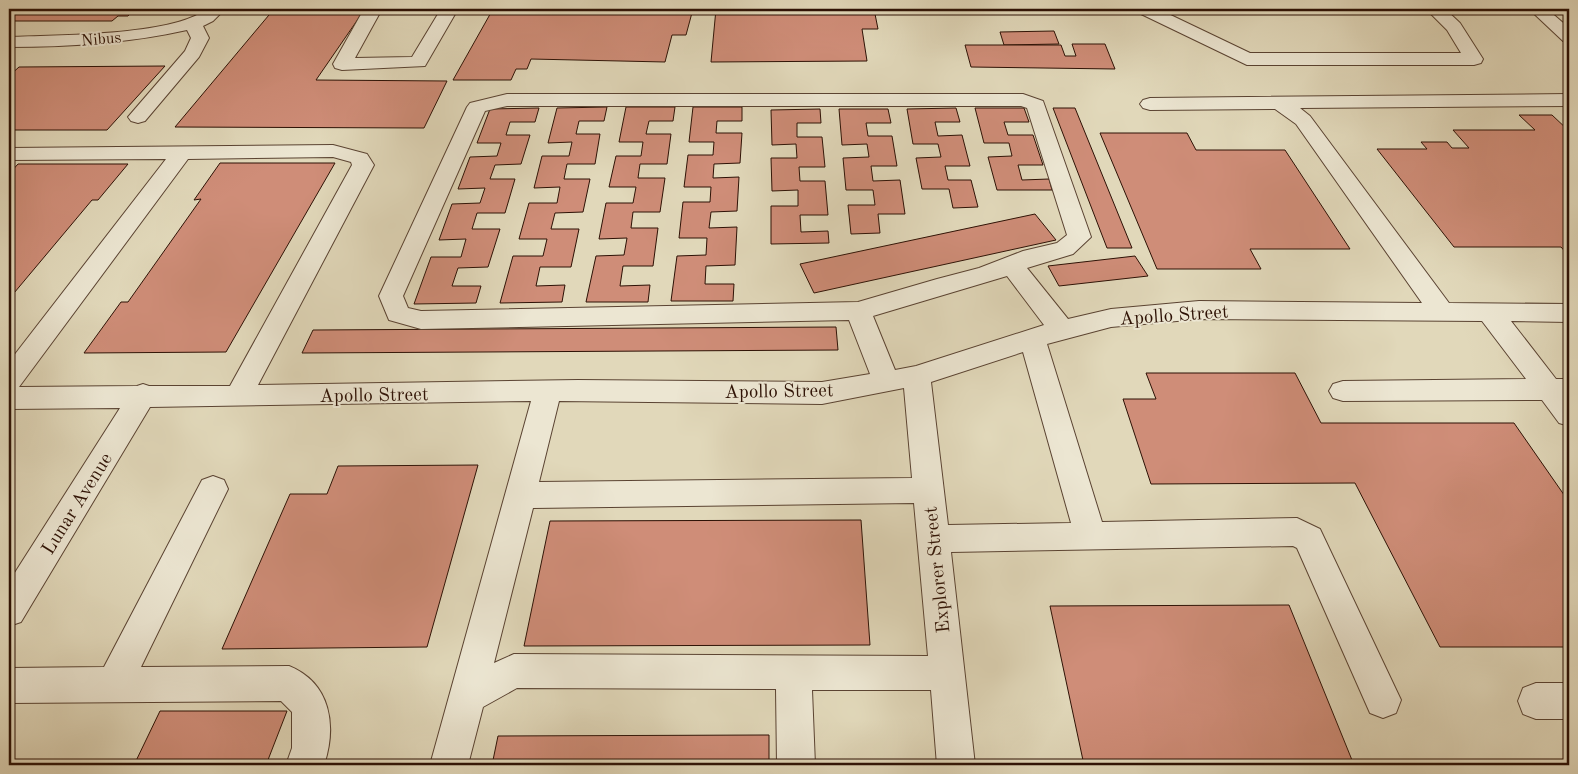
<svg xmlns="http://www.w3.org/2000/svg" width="1578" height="774" font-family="'Old Standard TT',serif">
<rect width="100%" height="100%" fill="#e1d8ba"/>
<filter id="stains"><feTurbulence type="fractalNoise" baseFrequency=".004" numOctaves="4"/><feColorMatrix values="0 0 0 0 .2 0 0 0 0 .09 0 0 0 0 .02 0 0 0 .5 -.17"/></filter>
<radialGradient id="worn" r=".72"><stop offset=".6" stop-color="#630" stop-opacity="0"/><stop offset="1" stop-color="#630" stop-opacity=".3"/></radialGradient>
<g fill="#cf8d78" stroke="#2d1105">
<polygon points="9,9 135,9 128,16 118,16 112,21 9,21"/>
<polygon points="274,9 365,9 316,80 447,81 424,128 175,127"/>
<polygon points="493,9 693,9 686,35 672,35 665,62 531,59 527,69 516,69 511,80 453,80"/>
<polygon points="716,9 874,9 878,29 862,29 867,61 711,62"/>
<polygon points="1054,31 1059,44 1004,45 1000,32"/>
<polygon points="1072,44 1105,44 1115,69 971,67 965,45 1061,45 1065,56 1076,56"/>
<polygon points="165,66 107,130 9,130 9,76 19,67"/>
<polygon points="607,107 604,121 579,121 576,134 600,134 595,164 567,164 564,179 590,179 583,212 555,213 551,229 579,229 571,267 540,267 536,286 565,285 562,302 500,303 513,256 543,256 547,239 519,239 529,203 557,203 560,187 534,188 542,156 569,156 572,142 548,143 557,108"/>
<polygon points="626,107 675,107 673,121 649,121 646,134 671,134 667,164 640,164 638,178 665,178 660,212 633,212 631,228 658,228 653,266 623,266 620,286 650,285 648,302 586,302 596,256 624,255 627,238 599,239 606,203 633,203 636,187 609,187 616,156 641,156 643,142 619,142"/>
<polygon points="693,107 742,107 742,121 717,121 716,133 742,133 740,163 714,164 713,178 739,177 737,211 711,212 709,228 737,227 735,265 706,266 705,284 734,284 733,301 671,301 677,256 706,255 707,238 679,238 683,202 710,202 711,187 684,187 688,155 713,155 714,142 689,142"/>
<polygon points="539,108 535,122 510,122 506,135 530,135 521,164 495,165 490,179 515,179 505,213 477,213 472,229 500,229 488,267 458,268 452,286 481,286 476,303 414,304 431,257 461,257 466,239 439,240 452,204 480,203 485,188 458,189 470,157 497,156 501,143 477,143 490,109"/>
<polygon points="956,108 960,122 935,122 938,136 962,135 970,166 945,166 948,180 971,180 978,207 953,208 949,189 922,189 916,158 941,157 938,144 913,144 907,109"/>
<polygon points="975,108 1024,108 1029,122 1004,122 1008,135 1033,135 1043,165 1018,165 1022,180 1049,179 1052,190 997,190 988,157 1012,156 1009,143 984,143"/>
<polygon points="1053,108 1075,108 1132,248 1107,248"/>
<polygon points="820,109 821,123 797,123 797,137 822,137 825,167 799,167 800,181 825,181 828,215 800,215 801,232 828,231 829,243 771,244 771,206 798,206 798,190 772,191 771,158 797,158 796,144 772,145 771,110"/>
<polygon points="839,109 888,109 891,123 866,123 868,136 892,136 897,166 871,166 873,181 900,180 905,214 878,214 880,233 851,234 848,205 875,205 873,190 846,190 843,158 869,157 867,144 842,145"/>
<polygon points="1519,115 1552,115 1569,131 1569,256 1561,247 1454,247 1377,149 1427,149 1421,142 1447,142 1452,148 1469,148 1453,130 1535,130"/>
<polygon points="1100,133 1187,133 1196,150 1285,150 1350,249 1250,249 1261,269 1157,269"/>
<polygon points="220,163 335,163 226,352 84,353 121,302 128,302 201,199 194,200"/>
<polygon points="18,164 128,164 98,200 92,200 9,299 9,174"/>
<polygon points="1035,214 1056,240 814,293 800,264"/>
<polygon points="1135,256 1148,276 1059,286 1048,266"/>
<polygon points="836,327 838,350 302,353 313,330"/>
<polygon points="1146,373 1295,373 1321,423 1514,423 1569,502 1569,647 1440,647 1355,483 1151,484 1123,399 1156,399"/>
<polygon points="478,465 427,647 222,649 290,494 327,494 338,466"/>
<polygon points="861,520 870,645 524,646 550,521"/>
<polygon points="1289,605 1354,765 1084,765 1050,606"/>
<polygon points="160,711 287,711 266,765 134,765"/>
<polygon points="769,735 769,765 492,765 498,736"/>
</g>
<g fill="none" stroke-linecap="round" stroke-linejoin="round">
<g stroke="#5a4332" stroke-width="2">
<g id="minor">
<path d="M206,9h19l-12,12 -10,5 6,12 -10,19 -54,64 -7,2 -7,-2 -3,-4 57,-66 6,-13 -4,-8c-58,13 -118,17 -178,17v-10c44,-2 166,-1 197,-28z"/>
<polygon points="364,9 382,9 355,58 412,57 441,9 458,9 425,66 342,70 335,68 333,64"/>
<polygon points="1136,9 1158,9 1250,53 1461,53 1447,30 1426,9 1445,9 1460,23 1483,59 1481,63 1474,65 1247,65 1139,13"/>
<polygon points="1529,9 1547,9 1569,28 1569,42 1563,41"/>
<path d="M507,94h516l20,7 48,136 -18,17 -46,14 41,51 43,-10 88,-8 223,2 -126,-179 -21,-15 -125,1 -7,-2 -3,-4 3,-4 7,-2 419,-4v12l-269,2 10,8 139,187 120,1v18l-58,-1 45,58h13v47l-10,-3 -17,-23 -199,1 -10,-3 -4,-7 4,-7 10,-3 183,-2 -44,-58 -283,-2 -88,8 -64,17 55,178 195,-4 23,11 81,171 -5,13 -13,5 -13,-5 -73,-165 -4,-2 -342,6 24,213h-38l-6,-75h-119l3,75h-38l-1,-76 -259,-1 -34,19 -15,58h-38l101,-364 -381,6 -129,215 -12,4v-44l111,-174 -111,1v-47l157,-203 -157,1v-12l324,-3 34,9 7,11 -116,220 320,-5 244,2 48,-8 -21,-54 -428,9 -32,-9 -10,-24 88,-189 3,-4zM507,106h514l6,2 40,127 -10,8 -34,8 -44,17 -42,11 -79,23 -437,9 -13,-3 -5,-12 82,-185zM333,157l18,5 1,3 -122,221h-81l-6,-2 -6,2 -118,1 169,-228zM1007,276l37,49 -128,41 -21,4 -22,-54zM1023,352l48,171 -123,2 -17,-143zM904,388l8,90 -373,4 20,-81 263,3zM914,503l14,153 -414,-2 -20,9 39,-155z"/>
<path d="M213,476l11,4 4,9 -87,178 148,-1c42,17 48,60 35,99h-38l6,-17v-36l-11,-11 -272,2v-35l95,-1 98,-187z"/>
<polygon points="1536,683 1569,683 1569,719 1536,719 1523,714 1518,701 1523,688"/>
</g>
</g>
<use href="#minor" fill="#ece6d2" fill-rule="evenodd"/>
</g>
<g text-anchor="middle" stroke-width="4" stroke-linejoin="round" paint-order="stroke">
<g font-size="16" fill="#2d1105" stroke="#ece6d2">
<text transform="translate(101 38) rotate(-5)" y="6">Nibus</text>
</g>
<g font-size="19" fill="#2d1105" stroke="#ece6d2">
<text transform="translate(1174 314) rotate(-4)" y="7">Apollo Street</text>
<text transform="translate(779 390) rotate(-1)" y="7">Apollo Street</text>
<text transform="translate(374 394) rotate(-1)" y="7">Apollo Street</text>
<text transform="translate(76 503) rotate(-58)" y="7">Lunar Avenue</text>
<text transform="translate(936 570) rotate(-96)" y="7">Explorer Street</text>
</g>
</g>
<rect width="1578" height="774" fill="none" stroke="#e1d8ba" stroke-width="30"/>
<rect x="10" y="10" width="1558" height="754" fill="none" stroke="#2d1105" stroke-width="2.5"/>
<rect x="15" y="15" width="1548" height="744" fill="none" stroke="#2d1105"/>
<rect width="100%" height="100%" filter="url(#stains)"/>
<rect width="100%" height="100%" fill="url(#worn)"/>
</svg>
